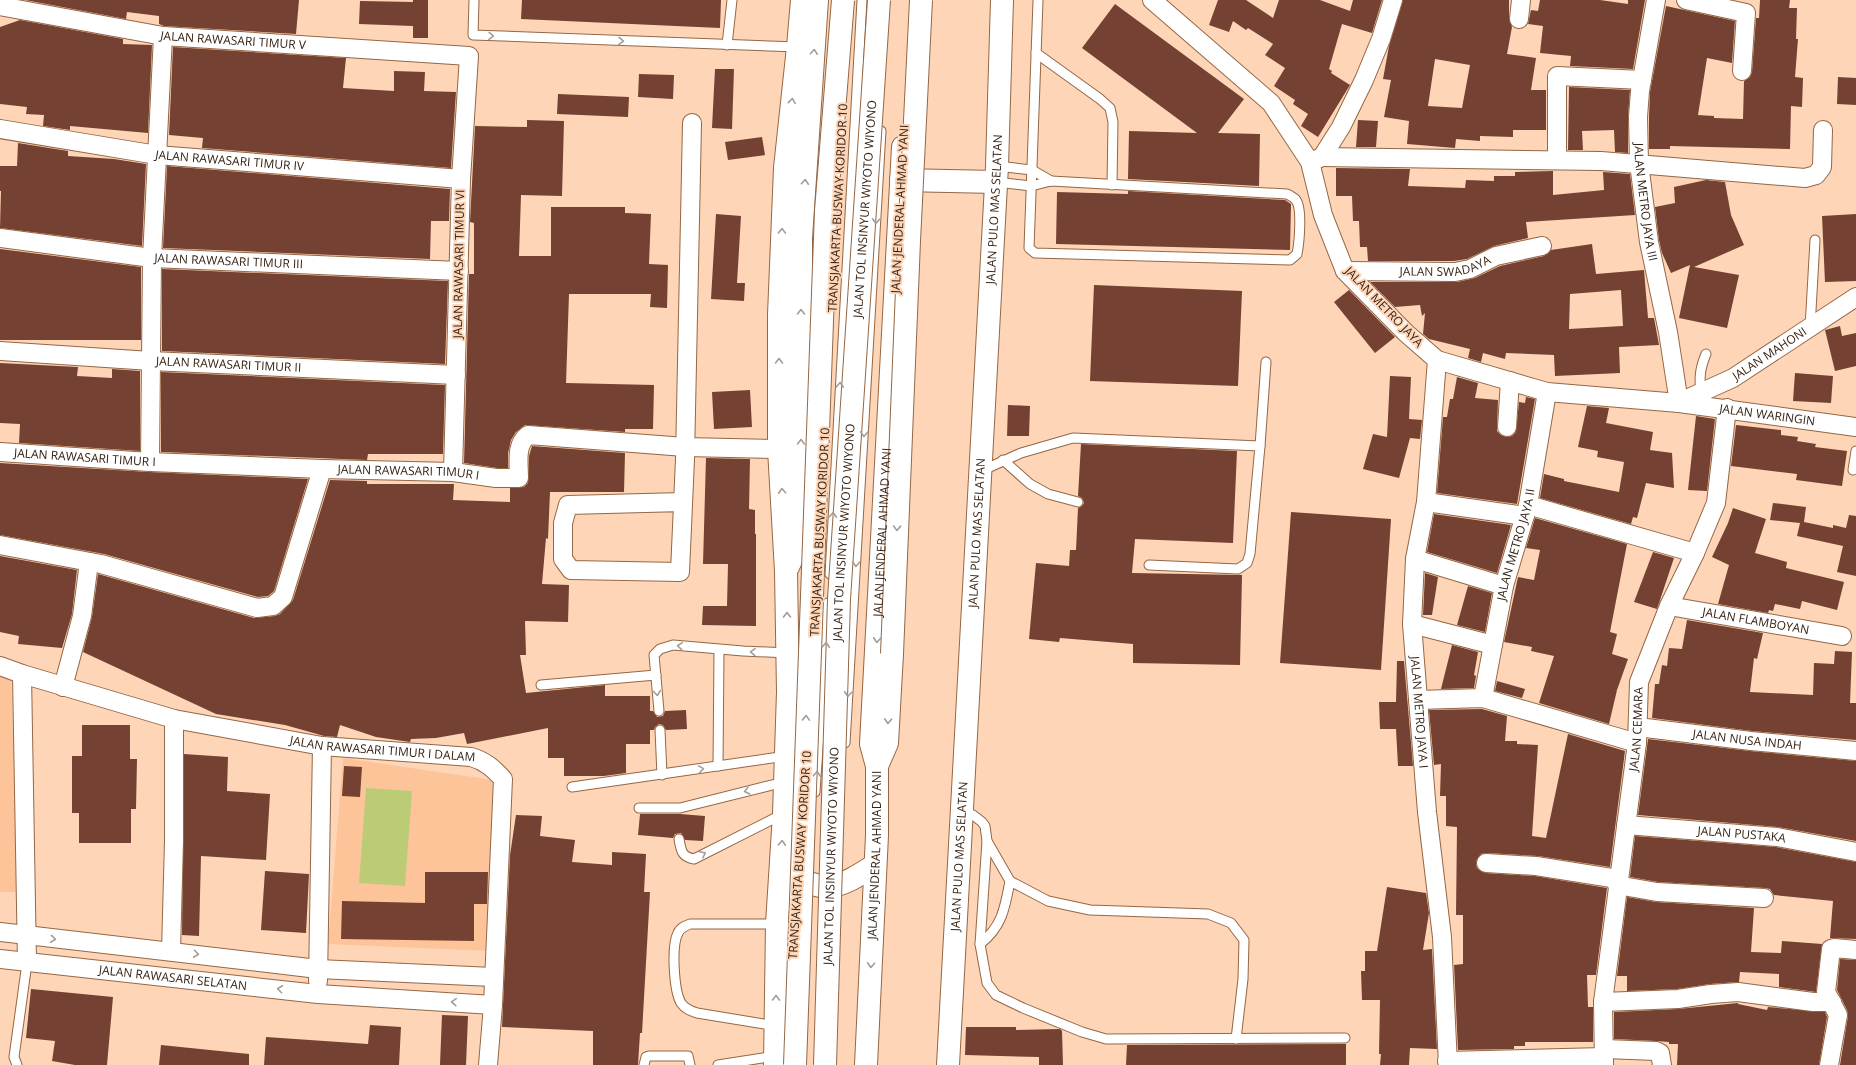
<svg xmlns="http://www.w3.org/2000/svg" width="1856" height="1065" font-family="'Open Sans',sans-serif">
<rect width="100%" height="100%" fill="#fed5b7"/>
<g fill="#fdc499">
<polygon points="0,675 11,680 19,892 0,892"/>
<polygon points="343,758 493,780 491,951 328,944"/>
</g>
<polygon fill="#bccc76" points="366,788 412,791 405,886 359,883"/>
<g fill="#754132" fill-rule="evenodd">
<polygon points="25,0 299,0 296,34 164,26 159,24 159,16 127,12 126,19"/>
<polygon points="413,0 428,0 428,38 413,38 413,26 359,24 360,1 413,2"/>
<polygon points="522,0 721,0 720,28 521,19"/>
<polygon points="1218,0 1246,0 1273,18 1279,0 1320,0 1350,11 1353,0 1382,0 1372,33 1342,24 1329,69 1332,71 1331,73 1350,85 1318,137 1301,126 1308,114 1293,104 1295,100 1274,86 1285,68 1265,55 1273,44 1248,28 1246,30 1233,21 1229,32 1209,25"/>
<path d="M1403,0h106v18l3,9 -5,27 29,4 -5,32h15v40h-33v7l-33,-1v5l-24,-2 -1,9 -48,-4 2,-23 -25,-4 7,-37 -8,-1 6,-33zM1435,59l35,6 -8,43 -34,-2z"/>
<polygon points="1540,0 1600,0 1628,4 1628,0 1645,0 1633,69 1570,66 1571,56 1540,53 1543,26 1528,24 1531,10 1538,11"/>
<polygon points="1760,0 1790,0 1789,8 1797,8 1796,39 1798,39 1795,77 1803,78 1802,107 1791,106 1790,149 1670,146 1670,149 1649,149 1649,117 1650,92 1666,6 1735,21 1732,63 1707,58 1698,115 1714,116 1714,118 1743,119 1744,81 1750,77 1752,72 1756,18 1759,18"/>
<polygon points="1115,4 1244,99 1218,133 1260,134 1259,186 1128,179 1129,131 1197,133 1082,48"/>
<polygon points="20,20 123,39 123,44 152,45 148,133 70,126 70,130 43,126 44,115 26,114 27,107 0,104 0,27"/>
<polygon points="173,47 346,58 343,88 394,91 394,71 425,72 424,91 456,92 451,168 202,148 203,138 169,135"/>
<polygon points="715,69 734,69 732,129 712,128"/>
<polygon points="639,74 674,75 673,99 638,97"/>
<polygon points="1838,77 1856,78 1856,105 1837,104"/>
<polygon points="1569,87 1630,90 1628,117 1628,153 1615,152 1614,130 1582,131 1583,150 1568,150"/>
<polygon points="558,94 629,97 628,117 557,114"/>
<polygon points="527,120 564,121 562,196 521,195 519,256 551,256 551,207 625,207 625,213 651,214 649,264 668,265 667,308 650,307 651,294 569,294 566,383 654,385 653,429 625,429 625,432 525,425 516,432 511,440 508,453 508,468 497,468 464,463 469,274 474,274 474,223 470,222 475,126 527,127"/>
<polygon points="1358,120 1378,121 1376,147 1356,147"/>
<polygon points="762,137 765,155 728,160 725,142"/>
<polygon points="18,143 68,151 68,156 114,159 146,164 142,246 0,228 1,191 0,191 0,166 17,166"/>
<polygon points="167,166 450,189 449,221 431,221 430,259 163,248"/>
<polygon points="1336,168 1410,169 1408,186 1465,188 1466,180 1494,181 1494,176 1515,176 1515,172 1553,171 1553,195 1604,190 1603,172 1630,174 1635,215 1526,222 1528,238 1494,246 1467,259 1454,261 1368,261 1367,247 1360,247 1359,221 1353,221 1352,196 1336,196"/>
<polygon points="1706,180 1725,182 1731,215 1744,245 1694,267 1739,275 1727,328 1679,318 1690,265 1671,273 1662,253 1659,240 1655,207 1675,203 1674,187"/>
<polygon points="1128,191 1285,200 1291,204 1290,250 1056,244 1057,192 1128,194"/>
<polygon points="716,214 741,216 737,283 745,283 744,301 711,299"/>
<polygon points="1856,214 1856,281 1825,282 1822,216"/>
<path d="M1592,244l4,30 48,-4 4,48h6l5,27 -40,2 1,26 -65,3 -1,-21 -48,-2 -1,6 -22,-6 -2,9 -13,-4 2,-9 -41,-10 -6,-5 2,-21 -3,3 -2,-11 -25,2 -25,-25h87l18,-4 25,-12 44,-10 7,-6zM1621,290l2,36 -54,3 1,-35z"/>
<polygon points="0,249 141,267 141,340 0,340"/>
<polygon points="162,269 448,281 445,364 162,351"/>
<polygon points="1094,285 1242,291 1238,386 1090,381"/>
<polygon points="1349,290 1395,337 1375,353 1334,302"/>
<polygon points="1840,326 1842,336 1856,333 1856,366 1835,371 1825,330"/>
<polygon points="0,363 78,367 77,376 112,378 112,369 140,371 140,451 19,443 20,424 0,423"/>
<polygon points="161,372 445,385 443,454 368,454 367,460 161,452"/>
<polygon points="1795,373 1833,376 1831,403 1793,401"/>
<polygon points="1390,376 1411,377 1409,419 1422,420 1420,439 1410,438 1399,478 1363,469 1373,434 1387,437"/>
<polygon points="1457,377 1478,383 1475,398 1498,400 1497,431 1501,435 1506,437 1512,436 1516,432 1519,402 1525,403 1526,397 1535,399 1517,504 1437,493 1443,417 1447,417 1450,399 1453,399"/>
<polygon points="750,390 752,427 714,429 712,392"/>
<polygon points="1008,405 1030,406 1029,436 1007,436"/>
<polygon points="1587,406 1609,408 1606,423 1653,432 1650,450 1672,453 1674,488 1646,483 1637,518 1633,517 1631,524 1540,498 1544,474 1564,479 1564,481 1619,492 1624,462 1597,457 1598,451 1578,447"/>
<polygon points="1696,416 1715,419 1707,491 1688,490"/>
<polygon points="1736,425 1781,430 1781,435 1798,437 1797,441 1816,444 1815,447 1847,451 1842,486 1796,480 1797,474 1731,466"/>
<polygon points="1081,444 1237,451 1233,543 1135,539 1132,573 1242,575 1240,665 1133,663 1133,644 1060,638 1059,642 1029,639 1036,563 1069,566 1070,550 1076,550 1078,508 1082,506 1084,503 1082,498 1078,496"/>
<polygon points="532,446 625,453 624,492 550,492 548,539 546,538 542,584 569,585 568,622 525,621 526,655 520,655 526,693 605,685 605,696 650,696 650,711 653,711 657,717 663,716 665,711 686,710 687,729 666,730 663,725 659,724 655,727 654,730 650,730 650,744 626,744 626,773 604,776 564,776 564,758 548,758 548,728 467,744 464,733 436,738 411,739 410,742 376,737 340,725 337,737 324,736 285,725 216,714 83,652 92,617 98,574 254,618 275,616 280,614 293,600 330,480 367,481 367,484 454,484 453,500 510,502 510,488 524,487 528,483 529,456"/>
<polygon points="706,458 750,459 749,509 755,510 755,534 756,534 756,626 702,625 703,606 727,606 728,564 703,564"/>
<polygon points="0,463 149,472 308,479 274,591 268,596 258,597 104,554 0,535"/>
<polygon points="1773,503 1806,507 1804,522 1833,528 1833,525 1846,528 1849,515 1856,516 1856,576 1837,572 1843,546 1797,536 1800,523 1770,520"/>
<polygon points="1733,508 1766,519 1755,553 1787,562 1786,568 1844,582 1837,610 1802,601 1800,609 1775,604 1773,611 1769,610 1768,613 1718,604 1729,565 1712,557 1728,523"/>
<polygon points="1291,512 1391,519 1381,670 1280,663"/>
<polygon points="1434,514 1511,525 1497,573 1427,552"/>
<polygon points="1535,518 1627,544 1610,632 1617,634 1612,654 1628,659 1617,690 1609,724 1539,703 1554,656 1531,651 1532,647 1504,642 1518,577 1534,580 1540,550 1526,548"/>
<polygon points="1653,552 1674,558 1657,609 1634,602"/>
<polygon points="0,556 77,570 72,614 62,648 18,644 19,636 0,632"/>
<polygon points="1425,573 1438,577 1432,615 1423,615"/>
<polygon points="1468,586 1492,593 1485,632 1457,625"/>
<polygon points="1687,620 1763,633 1757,659 1754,658 1750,692 1813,695 1814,663 1834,664 1835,651 1852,652 1850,703 1856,703 1856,740 1752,731 1652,718 1655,684 1659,684 1662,665 1667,666 1669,648 1682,649"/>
<polygon points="1452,645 1478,652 1474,675 1476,676 1474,688 1441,689"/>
<polygon points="1397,661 1404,661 1413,766 1398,766 1396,729 1380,729 1379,702 1396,702"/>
<polygon points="1497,681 1525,689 1522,698 1495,691"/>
<polygon points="1482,709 1507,716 1505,741 1517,741 1517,744 1538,745 1532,836 1546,838 1568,734 1625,751 1610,867 1538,856 1487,853 1481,854 1476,862 1477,868 1485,873 1535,876 1607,888 1596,975 1587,975 1588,1007 1593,1007 1593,1042 1525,1042 1525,1046 1514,1046 1514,1049 1458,1050 1454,965 1463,964 1463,915 1456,915 1457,827 1446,826 1446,796 1440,796 1441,764 1434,765 1429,710"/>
<polygon points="82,725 130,725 130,759 137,759 136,809 131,809 131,843 79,843 79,813 72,813 72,756 82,756"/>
<polygon points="1648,739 1750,751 1856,761 1856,841 1778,827 1638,815"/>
<polygon points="184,754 228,757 227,791 270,794 266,860 201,856 199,936 182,935"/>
<polygon points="344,766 362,767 360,797 342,796"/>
<polygon points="640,814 680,814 705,816 703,841 685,840 681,833 675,834 673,838 638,835"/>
<polygon points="516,815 542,816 540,836 575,840 572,862 612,865 612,852 646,854 644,892 650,892 642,1033 640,1033 638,1065 593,1065 593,1031 502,1027 510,855"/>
<polygon points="1635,836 1776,847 1856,862 1856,939 1830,938 1833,901 1774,895 1770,889 1765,888 1658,882 1630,877"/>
<polygon points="265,871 309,874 306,933 261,930"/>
<polygon points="425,872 488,872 487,904 474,904 474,941 341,939 342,901 425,903"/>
<polygon points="1387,887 1426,893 1429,913 1423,950 1432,949 1437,1049 1410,1048 1409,1065 1380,1065 1381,1054 1379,1054 1380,1000 1362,1000 1361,971 1365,971 1365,951 1377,951"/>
<polygon points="1627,897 1656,902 1754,908 1751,952 1781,953 1782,941 1822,944 1816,992 1779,987 1779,974 1740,972 1739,982 1710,984 1677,989 1627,991 1627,976 1617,976"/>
<polygon points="1840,959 1856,960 1856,1065 1840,1065 1848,1016 1847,1010 1837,990"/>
<polygon points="31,989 113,997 107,1065 75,1065 52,1061 55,1041 26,1038"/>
<polygon points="1738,1003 1738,1004 1767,1010 1768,1007 1825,1012 1827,1017 1819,1065 1677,1065 1678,1044 1669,1044 1669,1042 1656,1041 1614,1039 1614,1012 1678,1009"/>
<polygon points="442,1015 468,1016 466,1065 440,1065"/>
<polygon points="370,1025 401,1027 399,1065 264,1065 266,1037 368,1044"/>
<polygon points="966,1027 1016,1027 1016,1030 1060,1029 1062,1031 1063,1065 1039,1065 1039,1057 965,1055"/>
<polygon points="1346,1044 1346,1065 1126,1065 1127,1045"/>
<polygon points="161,1045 249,1054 249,1065 159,1065"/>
</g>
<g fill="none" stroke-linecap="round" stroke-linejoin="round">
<g stroke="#946745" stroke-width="11">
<g id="service">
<polyline points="474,0 473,35 798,47"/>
<polyline points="727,45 732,0"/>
<polyline points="1036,53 1100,99 1110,108 1113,122 1112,185"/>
<polyline points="997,166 1032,170 1051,181"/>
<path d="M996,182l35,4 20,-5 236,13c2,1 6,3 8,5 8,7 4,45 2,55l-7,6 -255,-7 -6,-5 9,-247"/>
<polyline points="1810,328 1815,240"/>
<path d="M1701,394c-2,-16 -1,-26 5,-40"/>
<polyline points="1260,446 1266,362"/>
<polyline points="1003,460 1030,484 1048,494 1078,502"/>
<polyline points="1853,470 1856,451"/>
<polyline points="981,471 1021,453 1073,438 1260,446 1250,554 1247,563 1238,569 1149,565"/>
<polyline points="830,574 862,0"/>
<polyline points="541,685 656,675"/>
<polyline points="659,711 654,655 660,649 673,645 743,651 788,653"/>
<polyline points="660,730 662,775"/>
<polyline points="845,743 881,131"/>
<polyline points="718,766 719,650"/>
<polyline points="572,787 786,756"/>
<polyline points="815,792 828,603"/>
<polyline points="639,808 680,808 784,782"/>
<polyline points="962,813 973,815 982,822 985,826 987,841 1010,881 1048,901 1090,910 1208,914 1231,923 1244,940 1243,979 1236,1039"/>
<path d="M679,839c2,12 3,18 15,20l89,-45"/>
<polyline points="987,841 980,944 987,983 996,995 1023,1008 1082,1032 1106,1039 1345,1038"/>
<path d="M980,944c22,-17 25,-36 30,-63"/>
<path d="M776,1026l-79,-13c-6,-2 -12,-4 -16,-10 -7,-12 -10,-57 -3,-70 2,-5 7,-7 12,-9h87"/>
<polyline points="17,1065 14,1057 27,963"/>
<polyline points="644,1065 646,1057 649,1056 688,1056 690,1065"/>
<polyline points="718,1065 775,1056"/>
</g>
</g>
<g stroke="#946745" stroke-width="20">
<g id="minor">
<path id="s1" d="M1152,0l119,103 39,59 13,53 22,56 61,62 31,27 110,32 132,11 177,24"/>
<path id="s2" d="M1656,0l-16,91 -2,26 1,46 10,79 19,90 11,71"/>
<polyline points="1686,0 1746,13 1742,71"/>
<path id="s3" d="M0,6l163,30 306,20 -8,123 -8,293"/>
<polyline points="1519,19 1521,0"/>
<path id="s4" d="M0,129l157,26 304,24"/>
<polyline points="1322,157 1601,161 1805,178 1816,175 1822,167 1823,130"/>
<polyline points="1557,159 1557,76 1642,80"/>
<polyline points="1313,161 1322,157 1341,127 1364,80 1381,39 1393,0"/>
<path id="s5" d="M0,238l152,20 307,13"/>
<path id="s6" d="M1345,271l110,1 15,-3 26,-13 46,-10"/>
<path id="s7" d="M0,351l151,10 305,14"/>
<path id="s8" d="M1437,360l-11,142 -11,57 -3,65 15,188 15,125 6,128"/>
<path id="s9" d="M1680,402l53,-24 123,-81"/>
<polyline points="1507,427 1510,381"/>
<path id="s10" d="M0,452l150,10 172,7 131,3 43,6h23c0,-15 -4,-33 9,-43l157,12 94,2"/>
<polyline points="150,462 152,258 163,36"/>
<polyline points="683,502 568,505 563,523 563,559 571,570 680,572 685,459 692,123"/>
<polyline points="1426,502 1525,516"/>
<polyline points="1528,505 1695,553"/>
<polyline points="0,545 101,564 257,608 273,606 283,597 322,469"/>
<polyline points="1415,559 1504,586"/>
<path id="s11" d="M1669,606l173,30"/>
<polyline points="1412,624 1493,645"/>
<path id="s12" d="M0,666l22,8 152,45 148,27 149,11c14,4 22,11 32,22l-10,226 -5,60"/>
<polyline points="22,674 27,963"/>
<polyline points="63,687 82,616 89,562"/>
<path id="s13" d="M1483,698l21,-112 24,-81 19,-113"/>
<polyline points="1418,700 1483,698 1637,743"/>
<path id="s14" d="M1638,727l113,14 105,10"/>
<path id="s15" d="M1626,825l151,12 79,15"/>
<polyline points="1486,863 1536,866 1618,879"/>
<polyline points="1617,885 1657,892 1764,898"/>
<polyline points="0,932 318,969 493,977"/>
<polyline points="171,951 174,841 174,719"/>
<path id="s16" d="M0,959l318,35 175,11"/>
<polyline points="318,981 322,746"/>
<polyline points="1603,1002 1678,999 1711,994 1738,992 1813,1002 1832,1002"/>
<polyline points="1605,1049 1656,1051 1660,1053 1662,1065"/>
<polyline points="1447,1061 1604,1057"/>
<path id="s17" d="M1604,1065l-1,-63 34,-259 2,-61 30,-76 26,-53 21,-50 11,-95"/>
<polyline points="1829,1065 1838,1015 1826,992 1831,949 1834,948 1856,950"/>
</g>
</g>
<g stroke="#946745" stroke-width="24">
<g id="tertiary">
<path id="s18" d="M948,1065l49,-899 5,-166"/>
</g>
</g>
<g stroke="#946745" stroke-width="24">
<g id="trunk">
<polyline points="901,180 996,182"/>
<polyline points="788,567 815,505"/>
<path d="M786,871c39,25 53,17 89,-6"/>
<polyline points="775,1065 777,924 784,814 788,692 786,571 779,449 779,315 785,168 798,47 802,0"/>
<path id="s19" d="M866,1065l11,-230v-69l-6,-22 32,-597"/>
</g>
</g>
<g stroke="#946745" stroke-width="24">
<g id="motorway">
<polyline points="785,549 795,519 801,485 801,238 817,0"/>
<polyline points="877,766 887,743 892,654"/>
</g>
</g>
<use href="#service" stroke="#fff" stroke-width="9"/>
<use href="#minor" stroke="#fff" stroke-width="18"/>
<use href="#tertiary" stroke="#fff" stroke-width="22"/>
<use href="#trunk" stroke="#fff" stroke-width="22"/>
<use href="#motorway" stroke="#fff" stroke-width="22"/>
<g stroke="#946745" stroke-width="24" stroke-linecap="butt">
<g id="motorway-bridge">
<polyline points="892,654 909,241 921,0"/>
<polyline points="795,1065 826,211 843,0"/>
<path id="s20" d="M825,1065l14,-466 40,-599"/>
</g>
</g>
<use href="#motorway-bridge" stroke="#fff" stroke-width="22"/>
</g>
<defs><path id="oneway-chevron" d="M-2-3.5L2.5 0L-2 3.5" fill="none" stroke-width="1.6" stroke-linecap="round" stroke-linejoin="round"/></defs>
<g stroke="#a59c96">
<use href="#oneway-chevron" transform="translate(491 36) rotate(2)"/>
<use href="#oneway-chevron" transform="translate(621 41) rotate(2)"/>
<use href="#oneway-chevron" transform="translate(814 52) rotate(-86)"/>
<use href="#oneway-chevron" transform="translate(792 101) rotate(-84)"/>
<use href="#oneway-chevron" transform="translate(805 182) rotate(-86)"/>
<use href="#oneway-chevron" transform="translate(876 221) rotate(93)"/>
<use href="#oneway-chevron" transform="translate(782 231) rotate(-88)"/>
<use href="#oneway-chevron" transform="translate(801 312) rotate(-90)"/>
<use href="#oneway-chevron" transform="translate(779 361) rotate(-90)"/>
<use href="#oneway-chevron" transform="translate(840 385) rotate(-87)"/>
<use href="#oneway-chevron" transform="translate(864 434) rotate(93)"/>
<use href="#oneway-chevron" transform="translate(801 442) rotate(-90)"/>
<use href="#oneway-chevron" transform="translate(782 491) rotate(-93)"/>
<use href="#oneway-chevron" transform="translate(833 515) rotate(-87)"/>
<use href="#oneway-chevron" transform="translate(897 528) rotate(92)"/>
<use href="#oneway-chevron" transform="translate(856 564) rotate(93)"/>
<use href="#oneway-chevron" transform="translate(787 615) rotate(-91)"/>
<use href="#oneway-chevron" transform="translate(877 640) rotate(93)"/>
<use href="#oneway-chevron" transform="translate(826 645) rotate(-87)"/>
<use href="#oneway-chevron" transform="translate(680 646) rotate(-175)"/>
<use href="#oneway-chevron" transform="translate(753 652) rotate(-177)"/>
<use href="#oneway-chevron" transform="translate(657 693) rotate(85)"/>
<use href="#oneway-chevron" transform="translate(848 694) rotate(94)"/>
<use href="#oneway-chevron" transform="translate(806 718) rotate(-88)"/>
<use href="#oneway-chevron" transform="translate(888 721) rotate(93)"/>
<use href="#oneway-chevron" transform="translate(701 769) rotate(-9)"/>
<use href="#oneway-chevron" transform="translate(817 774) rotate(-86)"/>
<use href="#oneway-chevron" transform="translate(747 791) rotate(166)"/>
<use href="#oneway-chevron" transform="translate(782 843) rotate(-87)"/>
<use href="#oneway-chevron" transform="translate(703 854) rotate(-27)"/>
<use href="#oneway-chevron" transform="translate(53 939) rotate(6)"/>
<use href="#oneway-chevron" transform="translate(196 954) rotate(7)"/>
<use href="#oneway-chevron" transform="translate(871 965) rotate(93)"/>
<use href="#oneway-chevron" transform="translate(280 989) rotate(-173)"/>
<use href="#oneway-chevron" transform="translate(776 998) rotate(-89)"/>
<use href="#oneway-chevron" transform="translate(454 1002) rotate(-176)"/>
</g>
<g text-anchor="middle" stroke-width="4" stroke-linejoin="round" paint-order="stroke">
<g font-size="12" fill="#362315" stroke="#fed5b7">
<text dy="4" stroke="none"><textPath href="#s3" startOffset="236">JALAN RAWASARI TIMUR V</textPath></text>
<text dy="4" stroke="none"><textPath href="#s4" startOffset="232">JALAN RAWASARI TIMUR IV</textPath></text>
<text dy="4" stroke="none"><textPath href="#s2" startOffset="204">JALAN METRO JAYA III</textPath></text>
<text transform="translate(838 208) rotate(-87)" y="4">TRANSJAKARTA BUSWAY KORIDOR 10</text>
<text dy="4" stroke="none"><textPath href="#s20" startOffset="857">JALAN TOL INSINYUR WIYOTO WIYONO</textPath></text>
<text transform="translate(900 209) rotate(-87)" y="4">JALAN JENDERAL AHMAD YANI</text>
<text dy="4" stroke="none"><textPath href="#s18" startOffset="857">JALAN PULO MAS SELATAN</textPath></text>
<text dy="4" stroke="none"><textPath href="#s5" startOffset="230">JALAN RAWASARI TIMUR III</textPath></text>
<text transform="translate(459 264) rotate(-89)" y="4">JALAN RAWASARI TIMUR VI</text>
<text dy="4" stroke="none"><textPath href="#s6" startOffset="101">JALAN SWADAYA</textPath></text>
<text transform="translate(1384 307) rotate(46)" y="4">JALAN METRO JAYA</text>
<text dy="4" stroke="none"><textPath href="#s9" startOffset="102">JALAN MAHONI</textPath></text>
<text dy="4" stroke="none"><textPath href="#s7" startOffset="229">JALAN RAWASARI TIMUR II</textPath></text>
<text dy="4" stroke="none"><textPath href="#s1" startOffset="807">JALAN WARINGIN</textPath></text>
<text dy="4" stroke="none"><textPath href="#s10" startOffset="85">JALAN RAWASARI TIMUR I</textPath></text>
<text dy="4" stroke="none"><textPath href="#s10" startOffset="409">JALAN RAWASARI TIMUR I</textPath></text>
<text transform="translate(820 532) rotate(-87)" y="4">TRANSJAKARTA BUSWAY KORIDOR 10</text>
<text dy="4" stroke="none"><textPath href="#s20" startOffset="533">JALAN TOL INSINYUR WIYOTO WIYONO</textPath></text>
<text dy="4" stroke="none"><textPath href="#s19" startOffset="534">JALAN JENDERAL AHMAD YANI</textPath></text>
<text dy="4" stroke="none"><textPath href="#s18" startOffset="533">JALAN PULO MAS SELATAN</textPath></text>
<text dy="4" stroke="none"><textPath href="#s13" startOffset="157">JALAN METRO JAYA II</textPath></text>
<text dy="4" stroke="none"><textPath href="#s11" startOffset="88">JALAN FLAMBOYAN</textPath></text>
<text dy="4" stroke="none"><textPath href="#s8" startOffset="354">JALAN METRO JAYA I</textPath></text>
<text dy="4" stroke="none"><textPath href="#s17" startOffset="338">JALAN CEMARA</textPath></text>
<text dy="4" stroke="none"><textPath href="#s14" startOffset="110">JALAN NUSA INDAH</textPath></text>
<text dy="4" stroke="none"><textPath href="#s12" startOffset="393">JALAN RAWASARI TIMUR I DALAM</textPath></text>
<text dy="4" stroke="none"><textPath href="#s15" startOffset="116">JALAN PUSTAKA</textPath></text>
<text transform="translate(800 855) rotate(-86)" y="4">TRANSJAKARTA BUSWAY KORIDOR 10</text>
<text dy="4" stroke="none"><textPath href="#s20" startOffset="209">JALAN TOL INSINYUR WIYOTO WIYONO</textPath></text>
<text dy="4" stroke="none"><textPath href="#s19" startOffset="210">JALAN JENDERAL AHMAD YANI</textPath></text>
<text dy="4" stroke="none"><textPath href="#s18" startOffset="209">JALAN PULO MAS SELATAN</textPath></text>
<text dy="4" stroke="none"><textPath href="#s16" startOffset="174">JALAN RAWASARI SELATAN</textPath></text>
</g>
</g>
</svg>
